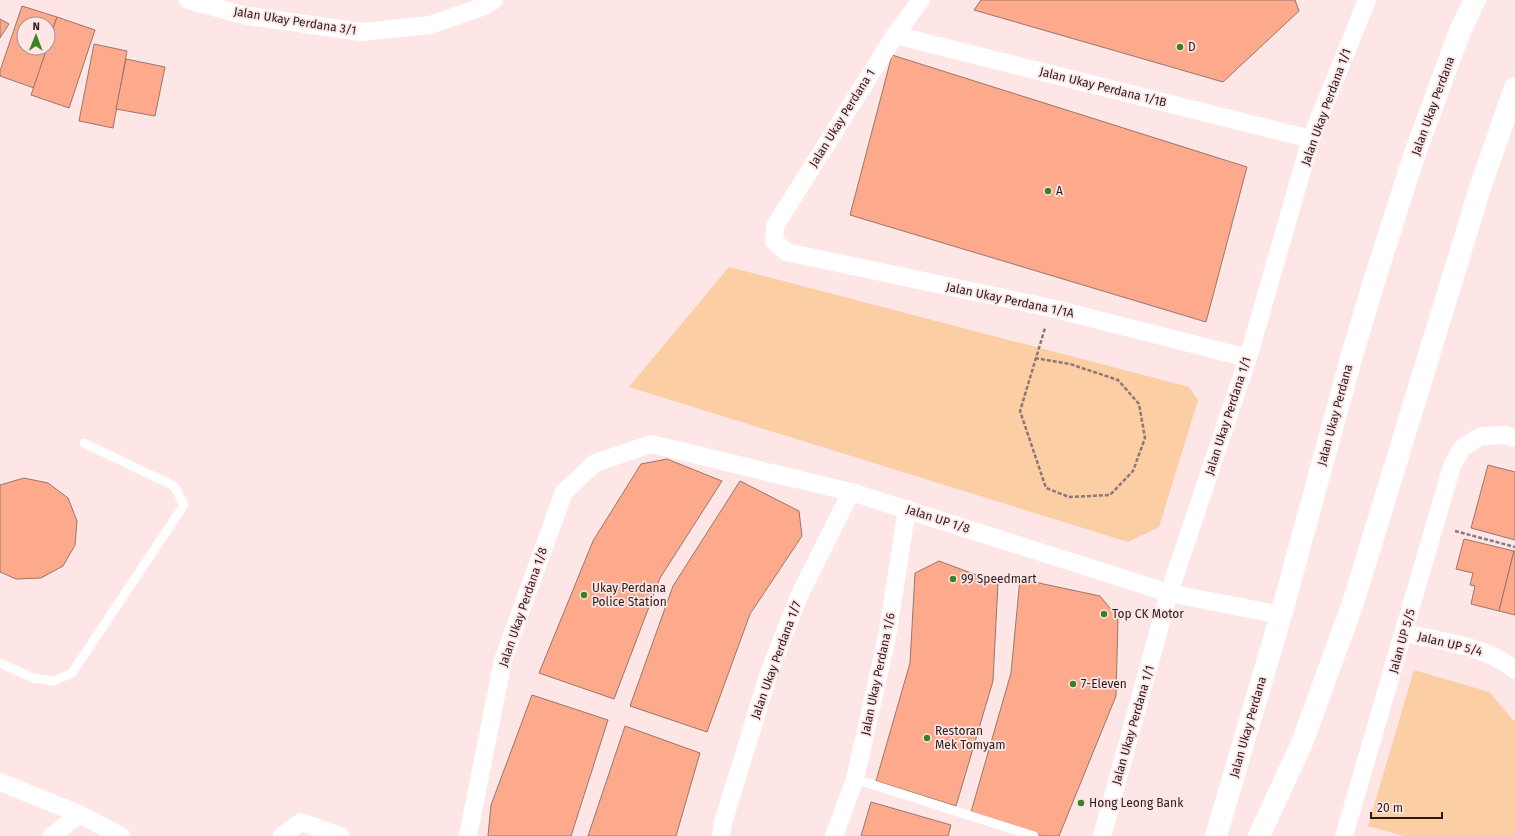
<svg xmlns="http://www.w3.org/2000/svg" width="1515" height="836" font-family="'Fira Sans',sans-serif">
<rect width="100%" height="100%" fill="#fee5e6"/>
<g fill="#fbcea4">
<polygon points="729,267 1189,387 1198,400 1159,527 1128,542 629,387"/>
<polygon points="1414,670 1489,692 1515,722 1515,836 1404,836 1368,826"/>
</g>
<g fill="#fda98b" stroke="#98776b">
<polygon points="981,0 1295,0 1299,11 1223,82 974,10"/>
<polygon points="22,6 57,17 48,44 48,24 24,24 24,48 47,48 34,88 0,76 0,71"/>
<polygon points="57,17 95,30 69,108 31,95 47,48 48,48 48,44"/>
<polygon points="0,19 9,24 0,38"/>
<polygon points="94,44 127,51 113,128 79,121"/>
<polygon points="892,55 1247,167 1206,322 850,215"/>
<polygon points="126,59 165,67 155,116 116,109"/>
<polygon points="667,459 722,481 660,578 614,699 539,673 593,541 641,464"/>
<polygon points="1488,465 1515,472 1515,540 1471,528"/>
<polygon points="24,478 48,483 68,498 77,521 75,545 63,566 41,578 16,579 0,572 0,485"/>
<polygon points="740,481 799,511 802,536 750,614 707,732 630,706 673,586"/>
<polygon points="1464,539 1514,551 1499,611 1471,604 1475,586 1470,585 1473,573 1456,569"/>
<polygon points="1514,551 1515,551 1515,615 1499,611"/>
<polygon points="939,561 998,583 993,681 956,806 876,781 910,663 915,573"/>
<polygon points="1020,579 1100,596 1118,618 1116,696 1059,836 1042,836 971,812 1011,673"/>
<polygon points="532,695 608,720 571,836 488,836 491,805"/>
<polygon points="625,726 700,753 676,836 588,836"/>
<polygon points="871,802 951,825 948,836 861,836"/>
</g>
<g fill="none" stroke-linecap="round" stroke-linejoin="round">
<g stroke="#8c7879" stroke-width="2.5" stroke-dasharray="4 2" stroke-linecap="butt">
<polyline points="1035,358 1070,364 1118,380 1139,404 1145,438 1133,471 1110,495 1069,497 1046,488 1020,411 1045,328"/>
<polyline points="1455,531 1515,547"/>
</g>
<g stroke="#fff" stroke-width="9">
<polyline points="0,663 33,678 54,681 72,673 184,505 174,486 84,443"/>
<polyline points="855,779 1034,836"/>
</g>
<g stroke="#fff" stroke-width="18">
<polyline points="188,0 243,15 361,32 430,25 485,6 494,0"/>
<polyline points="921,0 895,35 775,226 774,241 786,252 1051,308 1248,358"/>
<polyline points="895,35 1311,139"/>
<path d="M1404,633c36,8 83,13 111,37"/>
<polyline points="0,782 79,814 121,836"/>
<polyline points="52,836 79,814"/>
<polyline points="282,836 301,822 340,836"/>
<polyline points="468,836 503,660 564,492 595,463 651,444 851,492 1169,593 1281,615"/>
<polyline points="721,836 723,823 769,673 799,596 851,492"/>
<polyline points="834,836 855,779 887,637 907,509"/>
<polyline points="1102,836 1169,593 1248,358 1311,139 1367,0"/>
<polyline points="1344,836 1452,466 1462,448 1481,436 1505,435 1515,438"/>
</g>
<g stroke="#fff" stroke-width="22">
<polyline points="1216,836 1281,615 1352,355 1376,275 1415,153 1460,31 1475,0"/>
<polyline points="1259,836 1302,743 1353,603 1481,185 1515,88"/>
</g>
</g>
<g fill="#3d8022" stroke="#fee5e6" stroke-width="1.5">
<circle cx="1180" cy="47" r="4"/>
<circle cx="1048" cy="191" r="4"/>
<circle cx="953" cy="579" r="4"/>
<circle cx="584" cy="595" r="4"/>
<circle cx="1104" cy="614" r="4"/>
<circle cx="1073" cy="684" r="4"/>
<circle cx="927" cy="738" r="4"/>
<circle cx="1081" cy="803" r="4"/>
</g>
<g text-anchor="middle" stroke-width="3.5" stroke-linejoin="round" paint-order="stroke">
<g font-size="12" fill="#281a1a" stroke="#fee5e6">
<text transform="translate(295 21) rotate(9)" y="4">Jalan Ukay Perdana 3/1</text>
<text transform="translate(1103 87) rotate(14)" y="4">Jalan Ukay Perdana 1/1B</text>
<text transform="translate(1433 106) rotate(-70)" y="4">Jalan Ukay Perdana</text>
<text transform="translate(1326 107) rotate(-70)" y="4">Jalan Ukay Perdana 1/1</text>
<text transform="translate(842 118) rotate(-58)" y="4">Jalan Ukay Perdana 1</text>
<text transform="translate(1010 300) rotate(12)" y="4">Jalan Ukay Perdana 1/1A</text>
<text transform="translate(1335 415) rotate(-75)" y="4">Jalan Ukay Perdana</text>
<text transform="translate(1228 416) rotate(-72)" y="4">Jalan Ukay Perdana 1/1</text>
<text transform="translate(938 519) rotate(18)" y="4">Jalan UP 1/8</text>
<text transform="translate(523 607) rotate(-71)" y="4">Jalan Ukay Perdana 1/8</text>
<text transform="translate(1402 641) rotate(-74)" y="4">Jalan UP 5/5</text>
<text transform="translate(1450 644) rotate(14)" y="4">Jalan UP 5/4</text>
<text transform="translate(776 660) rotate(-70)" y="4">Jalan Ukay Perdana 1/7</text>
<text transform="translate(878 674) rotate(-78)" y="4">Jalan Ukay Perdana 1/6</text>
<text transform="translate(1133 725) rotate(-74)" y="4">Jalan Ukay Perdana 1/1</text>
<text transform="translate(1248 727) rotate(-74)" y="4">Jalan Ukay Perdana</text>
</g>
<g font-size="12" fill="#281a1a" stroke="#fee5e6" text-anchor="start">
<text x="1188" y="51">D</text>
<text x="1056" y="195">A</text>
<text x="961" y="583">99 Speedmart</text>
<text x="592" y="592">Ukay Perdana<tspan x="592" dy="14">Police Station</tspan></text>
<text x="1112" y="618">Top CK Motor</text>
<text x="1081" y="688">7-Eleven</text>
<text x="935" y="735">Restoran<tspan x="935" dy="14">Mek Tomyam</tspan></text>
<text x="1089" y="807">Hong Leong Bank</text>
</g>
</g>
<g transform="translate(36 36) rotate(1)"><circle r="19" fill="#fee5e6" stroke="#a89494"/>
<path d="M0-3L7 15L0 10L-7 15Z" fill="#3d8022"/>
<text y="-6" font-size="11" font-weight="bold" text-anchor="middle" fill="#281a1a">N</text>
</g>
<path d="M1371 812v6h71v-6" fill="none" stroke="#281a1a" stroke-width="2"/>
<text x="1377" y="812" font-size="12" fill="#281a1a" stroke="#fee5e6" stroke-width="3" paint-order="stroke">20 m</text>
</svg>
